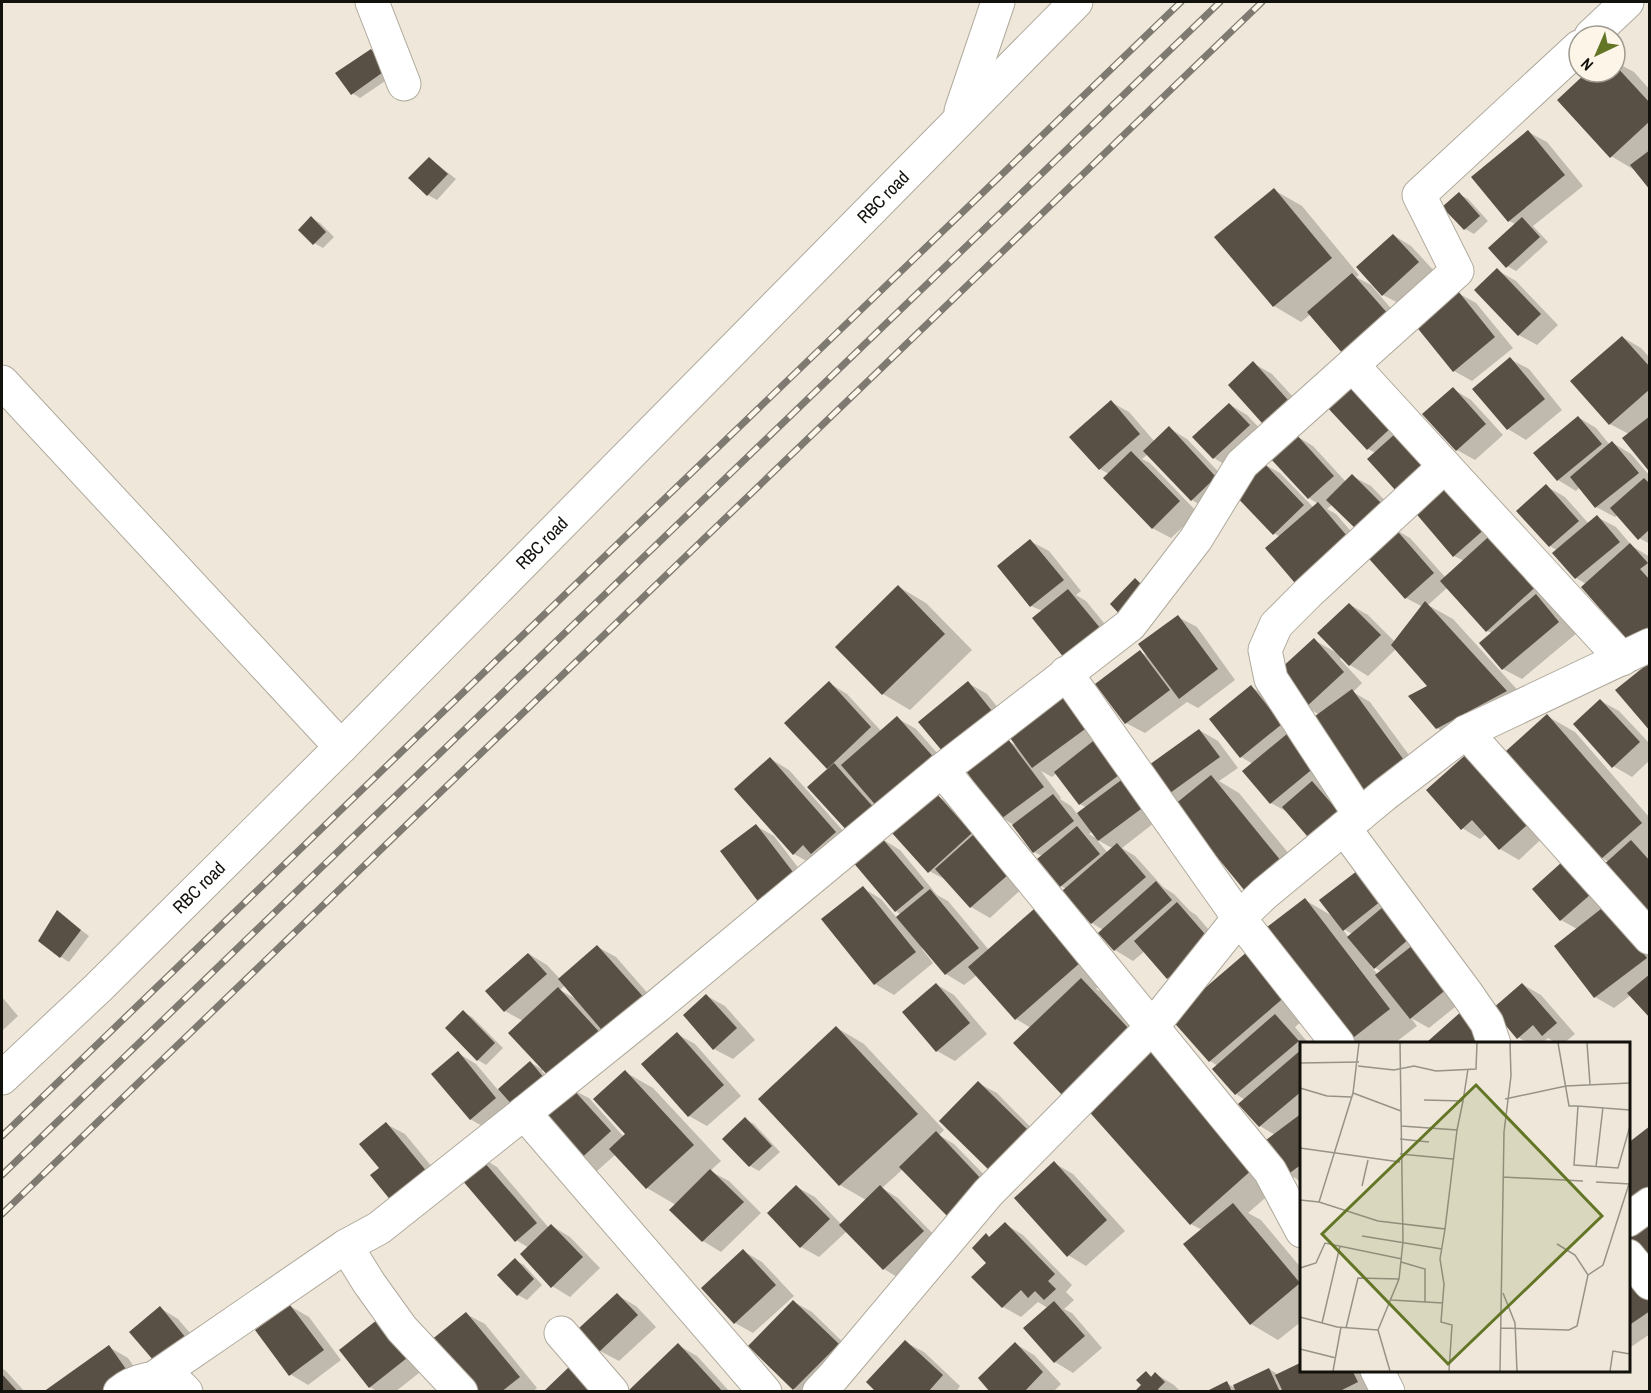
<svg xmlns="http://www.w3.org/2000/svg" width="1651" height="1393" font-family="'Archivo Narrow',sans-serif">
<rect width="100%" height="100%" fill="#efe8da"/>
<g fill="#0003" fill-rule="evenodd">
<polygon points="371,50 380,55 394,75 360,98 352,93"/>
<polygon points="1615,62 1634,72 1650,90 1650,188 1636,171 1611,156 1589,72 1615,72"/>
<polygon points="1528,132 1547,142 1583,186 1533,226 1548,242 1516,271 1507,266 1515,224 1509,221"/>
<polygon points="429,158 456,179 437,200 428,195"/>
<polygon points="1274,190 1302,206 1359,275 1356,277 1371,285 1406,326 1311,314 1301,322 1274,306"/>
<polygon points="1459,194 1468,199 1488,221 1474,234 1465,229"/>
<polygon points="311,218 320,223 334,237 323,248 314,243"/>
<polygon points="1393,235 1411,246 1437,274 1402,305 1383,295 1358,267"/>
<polygon points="1497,270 1516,281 1558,325 1537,345 1519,335"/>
<polygon points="1458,293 1476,303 1513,348 1472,381 1454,371"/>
<polygon points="1622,337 1641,348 1650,358 1650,469 1629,434 1610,424"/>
<polygon points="1510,359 1529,369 1562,410 1526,440 1508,429"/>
<polygon points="1253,363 1272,374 1306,411 1282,433 1263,422 1230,385"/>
<polygon points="1453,389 1471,400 1503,435 1475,460 1457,450"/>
<path d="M1111,402l18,10 26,30 14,-14 18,11 48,50 27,-26 18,10 34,35 4,-4 -9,-6 -38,-41 24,-22 18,11 33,36 6,-6 19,10 30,31 -10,10 19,11 36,40 18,-17 -10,-5 -38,-45 31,-28 113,109 -12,11 6,4 23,26 -55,46 -19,-10 -11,-36 -5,-2 -39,-44 -20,18 25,14 80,88 -68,37 -28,-16 -7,-42 -34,-37 -28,27 -18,-11 -8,-8 -2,2 22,24 -9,9 17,10 53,72 -117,-67 8,-67 23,13 12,-49 19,11 27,27 28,-35 -17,-9 -38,-42 -88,-19 -6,-4 -42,-43 -22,21 -18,-11 -44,-46 -6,5 8,4 48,50 -27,25 -19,-10 -43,-54 -9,-5 -28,-32zM1333,504l26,26 8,20 -31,-36 -9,-5z"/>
<polygon points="1229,404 1247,415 1267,436 1232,469 1214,458 1194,437"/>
<polygon points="1328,406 1411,436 1376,453 1368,449"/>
<polygon points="1578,417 1596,428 1610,445 1613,443 1631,454 1650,476 1650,544 1639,538 1618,515 1615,517 1596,507 1580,487 1576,491 1558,480 1535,453"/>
<polygon points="1546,486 1565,497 1589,524 1597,517 1616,527 1632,546 1650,557 1650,653 1586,584 1576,578 1558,551 1550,546 1519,511"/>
<polygon points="1030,541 1049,551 1081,591 1076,595 1086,601 1122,645 1031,606 999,566"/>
<polygon points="899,587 926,603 972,650 910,710 883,694"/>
<polygon points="1178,617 1197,627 1235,680 1198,708 1187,702 1145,733 1126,723 1140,652 1150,657"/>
<polygon points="829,683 847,694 882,732 897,718 916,729 953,771 868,842 829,769 786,723"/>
<path d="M968,683l19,11 24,30 56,-41 96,133 -41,32 13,8 28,31 11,7 16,17 6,4 32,37 -41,36 -19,-10 -23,-27 -12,10 -18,-11 -15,-17 3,-3 -11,-7 -26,-34 -5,-3 -22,-27 3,-3 -8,-4 -20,-27 -12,-7 6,-77 11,6zM1041,771l11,6 5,-4 23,31 7,4 -9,7 -7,-9 -11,-7 1,-1zM1093,831l6,9 -10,-6zM1096,839l14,8 3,1 -5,5z"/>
<polygon points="1251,687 1270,698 1338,773 1321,788 1330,793 1362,829 1289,813 1271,803 1253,764 1241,757"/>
<polygon points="1601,701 1619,711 1650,744 1650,760 1632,777 1613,766"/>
<polygon points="1547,716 1575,732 1650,818 1650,920 1609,862 1602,858"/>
<polygon points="1199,730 1218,741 1238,768 1219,781 1239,793 1308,877 1164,797"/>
<polygon points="771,759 789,770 854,843 812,864 794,854"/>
<polygon points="1428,791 1551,830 1519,860 1500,849 1486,834 1480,839 1462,828"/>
<polygon points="936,795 954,806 1026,885 990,918 971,907 948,881 929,871"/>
<polygon points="756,826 774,836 813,887 779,913"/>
<polygon points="882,839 900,850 937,895 948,901 989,950 1034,911 1062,927 1107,979 1096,989 1109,996 1158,1048 1152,1053 1177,1067 1281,1184 1248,1213 1261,1220 1302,1269 1302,1321 1278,1340 1251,1324 1202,1230 1191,1224 1031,1028 1016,1019 977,975 964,985 946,974 924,947 922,949 933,963 894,995 875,984 823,919 863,888 881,899 897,918 901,915 896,911"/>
<polygon points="1562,864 1650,950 1650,1016 1631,995 1614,1008 1595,997 1556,946 1577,929 1561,920"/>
<path d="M1357,872l108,127 -36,29 -18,-10 6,8 -21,16 3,2h-42l-7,-4 -45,-140 29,17zM1342,928l10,6 -3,4zM1370,965h1l11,7 -4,3z"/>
<polygon points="57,912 89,936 69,962 61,957"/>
<path d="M598,947l18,10 48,55 -91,78 16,8 35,39 3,-3 -2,-62 28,16 68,73 -11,10 19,10 32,32 -40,39 -18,-11 -32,-31 5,-5 -29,-17 -31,-34 -19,17 -19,-10 -9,-72 -46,-68 -18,-10 -18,-20 42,-37 18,11 13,14zM565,985l11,14 -16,-9z"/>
<polygon points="1249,952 1313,1012 1295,1027 1309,1044 1302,1044 1302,1185 1297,1179 1288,1174 1275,1135 1260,1126 1241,1104 1245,1100 1236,1094 1218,1066 1210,1061"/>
<polygon points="936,984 954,995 987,1034 955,1061 937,1051"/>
<polygon points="1522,984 1541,995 1575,1034 1563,1044 1558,1044 1548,1038 1541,1044 1529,1044 1518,1037"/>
<polygon points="707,996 725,1006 755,1040 733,1059 714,1049"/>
<polygon points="2,997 18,1016 2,1031"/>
<polygon points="463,1012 472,1017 503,1048 486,1065 478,1060"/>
<polygon points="837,1028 864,1044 944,1130 939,1135 954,1144 1003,1194 903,1169 882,1188 898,1198 941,1242 902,1280 884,1269 847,1231 819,1257 801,1247 797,1187 815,1197 841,1224 866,1200 840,1185 760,1099"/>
<polygon points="677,1034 695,1044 741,1096 707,1126 689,1116"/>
<polygon points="458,1053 476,1064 498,1090 530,1062 543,1070 542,1071 553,1084 524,1111 509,1102 514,1109 489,1130 470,1119"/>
<polygon points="978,1083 997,1093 1049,1146 1012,1183"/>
<polygon points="745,1119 754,1124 780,1152 759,1171 750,1166 724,1139"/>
<polygon points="386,1124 405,1134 446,1184 381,1168"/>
<polygon points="479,1156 497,1167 549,1228 552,1226 570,1237 600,1268 570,1297 552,1286 529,1248 516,1240"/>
<polygon points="1054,1163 1073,1174 1125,1231 1086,1266 1068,1255"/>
<polygon points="1005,1224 1023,1235 1072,1285 1066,1292 1074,1300 1064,1309 1072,1313 1102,1348 1073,1373 1055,1362 1048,1308 1038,1302 1021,1317 1003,1307 988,1263 986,1235 991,1238"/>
<polygon points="743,1251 762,1262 794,1296 753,1333 735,1323"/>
<polygon points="515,1260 524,1265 542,1285 527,1300 518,1295"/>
<polygon points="1628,1284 1630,1287 1650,1292 1650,1334 1628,1349"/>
<polygon points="617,1295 636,1306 656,1327 619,1361 600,1351 580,1329"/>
<polygon points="794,1302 812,1312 856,1355 820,1392 799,1392 794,1389 751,1346"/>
<polygon points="290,1306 309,1317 341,1360 308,1385 290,1374"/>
<polygon points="160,1308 178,1319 208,1354 161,1367"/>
<polygon points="466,1314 485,1324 537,1388 532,1392 473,1392"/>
<polygon points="400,1328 429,1365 395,1392 378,1392 370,1387"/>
<polygon points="905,1342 924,1352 960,1386 956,1392 878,1392"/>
<polygon points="1016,1344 1034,1355 1061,1384 1053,1392 992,1392"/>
<polygon points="678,1345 697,1356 730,1392 629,1392"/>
<polygon points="109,1347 128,1358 150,1390 47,1392"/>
<polygon points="2,1368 6,1371 25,1392 2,1392"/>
<polygon points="1269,1369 1279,1375 1302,1370 1364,1370 1375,1392 1208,1392 1227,1383 1233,1387"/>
<polygon points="1146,1373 1153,1377 1156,1374 1174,1385 1181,1392 1136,1392 1143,1385"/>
</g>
<g fill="#584f45">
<polygon points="371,49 386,70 351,95 335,73"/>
<polygon points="1615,65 1650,103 1650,121 1610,158 1557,100 1587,72 1615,72"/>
<polygon points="1528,130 1565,175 1508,222 1471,177"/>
<polygon points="1650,150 1650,190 1630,165"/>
<polygon points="429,157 448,174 427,196 408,178"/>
<polygon points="1274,188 1332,258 1273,307 1214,237"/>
<polygon points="1459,192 1480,216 1464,230 1442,207"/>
<polygon points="311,216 326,232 313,245 298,230"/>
<polygon points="1522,217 1540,237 1506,268 1488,248"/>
<polygon points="1393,234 1419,262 1382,296 1356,267"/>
<polygon points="1497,268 1541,314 1518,336 1474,290"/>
<polygon points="1352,273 1389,315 1343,354 1307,312"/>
<polygon points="1458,291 1495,337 1453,372 1415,325"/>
<polygon points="1622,336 1650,367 1650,389 1609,425 1570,381"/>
<polygon points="1510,357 1545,399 1507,430 1472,389"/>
<polygon points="1253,361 1288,400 1262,423 1228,385"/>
<polygon points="1354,381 1394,425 1367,450 1326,406"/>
<polygon points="1453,387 1486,424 1456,451 1422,414"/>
<polygon points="1111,400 1140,434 1099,470 1069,437"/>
<polygon points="1229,403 1250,425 1213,459 1192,437"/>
<polygon points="1578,416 1602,444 1557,481 1533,453"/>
<polygon points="1650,416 1650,469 1648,470 1622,438"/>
<polygon points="1169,426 1216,477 1191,501 1143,451"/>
<polygon points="1295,433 1334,476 1308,499 1269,457"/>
<polygon points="1396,433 1425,465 1397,492 1367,459"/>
<polygon points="1612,441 1639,473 1595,508 1570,477"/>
<polygon points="1131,451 1180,501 1152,529 1103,478"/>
<polygon points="1262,461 1304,505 1273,535 1231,491"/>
<polygon points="1352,474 1384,506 1358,531 1326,500"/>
<polygon points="1644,478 1650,484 1650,529 1638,540 1610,508"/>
<polygon points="1447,481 1487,527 1453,557 1413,510"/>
<polygon points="1546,484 1579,521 1549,547 1516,511"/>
<polygon points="1318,502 1353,543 1300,589 1265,548"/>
<polygon points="1597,515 1620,542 1575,579 1552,553"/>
<polygon points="1392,525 1434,573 1405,599 1363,552"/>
<polygon points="1496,530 1542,581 1486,632 1440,581"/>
<polygon points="1030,539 1064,580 1030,607 997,566"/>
<polygon points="1630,543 1648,563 1640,569 1650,580 1650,629 1632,645 1581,587"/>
<polygon points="1135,578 1152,595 1126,621 1110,604"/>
<polygon points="898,585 945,634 882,695 835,647"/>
<polygon points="1068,589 1105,634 1069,664 1032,618"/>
<polygon points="1536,594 1559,622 1502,670 1479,643"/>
<polygon points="1425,601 1507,691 1436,729 1408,696 1427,686 1391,645"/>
<polygon points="1349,603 1381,635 1349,666 1317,633"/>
<polygon points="1178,615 1218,669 1179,699 1138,644"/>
<polygon points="1314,638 1344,672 1305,708 1279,670"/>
<polygon points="1140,650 1170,690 1125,724 1095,684"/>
<polygon points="1650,662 1650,731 1615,690"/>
<polygon points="829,681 871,727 827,769 784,723"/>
<polygon points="968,681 992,711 943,752 918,722"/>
<polygon points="1067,681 1096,721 1032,768 1003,728"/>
<polygon points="1251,685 1282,724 1240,758 1209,719"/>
<polygon points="1352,689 1406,763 1362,796 1307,722"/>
<polygon points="1600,699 1640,742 1612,768 1573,724"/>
<polygon points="1547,714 1642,823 1601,859 1506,751"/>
<polygon points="897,716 936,760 879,809 841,765"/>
<polygon points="1199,729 1220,757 1163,798 1142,770"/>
<polygon points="1293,729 1321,762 1270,804 1242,771"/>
<polygon points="1097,738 1123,772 1079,805 1054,772"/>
<polygon points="1008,739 1044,787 1001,819 966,771"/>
<polygon points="1471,750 1534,819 1499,850 1472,820 1461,830 1426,790"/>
<polygon points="770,757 836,832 811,854 803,845 793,855 734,789"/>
<polygon points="834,763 875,809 849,833 807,787"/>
<polygon points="1211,775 1281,861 1245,891 1174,805"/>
<polygon points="1124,778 1145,806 1098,841 1077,813"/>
<polygon points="1312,781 1344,818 1314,844 1282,807"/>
<polygon points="936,793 972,833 928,873 892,833"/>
<polygon points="1053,794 1074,821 1033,853 1012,825"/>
<polygon points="756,824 796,876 760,904 720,851"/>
<polygon points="1077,826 1100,854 1060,887 1037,859"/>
<polygon points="974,834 1009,874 970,908 935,869"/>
<polygon points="881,837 924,888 895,912 852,861"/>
<polygon points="1631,840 1650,861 1650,922 1600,868"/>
<polygon points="1117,843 1146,877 1091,924 1062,891"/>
<polygon points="1562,862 1591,894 1560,921 1532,889"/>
<polygon points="1357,871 1381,901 1343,931 1319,900"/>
<polygon points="1156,881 1172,900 1114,951 1098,933"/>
<polygon points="863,886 916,952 874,985 821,919"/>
<polygon points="930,889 979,948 945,975 896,917"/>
<polygon points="1305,898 1390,1009 1349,1041 1263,930"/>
<polygon points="1177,902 1211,941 1167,979 1134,941"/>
<polygon points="1606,905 1647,958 1594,998 1554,946"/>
<polygon points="1383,907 1410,938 1374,969 1347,937"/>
<polygon points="1034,909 1081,962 1015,1020 968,967"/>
<polygon points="57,910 81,930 60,958 38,941"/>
<polygon points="597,945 647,1001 607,1036 558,979"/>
<polygon points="1413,945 1448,988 1410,1019 1375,975"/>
<polygon points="1248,951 1287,995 1209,1062 1170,1018"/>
<polygon points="528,953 547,974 504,1012 485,991"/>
<polygon points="1650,974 1650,1018 1627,993"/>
<polygon points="1081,978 1131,1031 1063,1096 1013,1043"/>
<polygon points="936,983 970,1023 936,1052 902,1012"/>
<polygon points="1522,983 1557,1023 1542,1036 1533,1025 1517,1039 1492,1009"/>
<polygon points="558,987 603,1036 553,1081 508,1033"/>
<polygon points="706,994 737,1028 713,1050 683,1015"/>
<polygon points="463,1010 495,1043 477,1061 445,1028"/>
<polygon points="1463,1010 1492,1044 1429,1044 1427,1042"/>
<polygon points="1275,1014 1299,1041 1235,1095 1212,1069"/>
<polygon points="836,1026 918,1114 839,1186 758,1099"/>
<polygon points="677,1032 724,1085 688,1117 641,1064"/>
<polygon points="1302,1049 1302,1091 1259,1127 1238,1104"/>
<polygon points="1149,1050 1254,1168 1190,1225 1085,1107"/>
<polygon points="458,1051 496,1098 470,1120 431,1074"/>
<polygon points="530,1061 545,1079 514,1107 498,1089"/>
<polygon points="625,1070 694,1145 646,1189 609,1149 625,1134 593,1099"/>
<polygon points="978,1081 1032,1134 993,1174 939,1121"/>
<polygon points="570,1086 611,1131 577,1162 536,1117"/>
<polygon points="1302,1113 1302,1164 1287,1175 1262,1143"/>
<polygon points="745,1117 772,1146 749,1167 722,1139"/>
<polygon points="386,1122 428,1173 392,1202 370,1175 379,1168 359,1144"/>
<polygon points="1650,1126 1650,1199 1628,1216 1628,1143"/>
<polygon points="936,1131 985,1183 949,1218 899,1167"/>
<polygon points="478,1155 537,1223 515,1242 456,1173"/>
<polygon points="1054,1161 1107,1220 1067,1257 1014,1198"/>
<polygon points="710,1169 744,1202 702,1242 669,1210"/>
<polygon points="796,1185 830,1219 800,1248 767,1213"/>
<polygon points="880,1185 924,1231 883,1270 839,1225"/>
<polygon points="1233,1203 1300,1283 1250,1325 1183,1244"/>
<polygon points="1650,1217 1650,1279 1628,1252 1628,1234"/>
<polygon points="1005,1222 1055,1274 1048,1281 1056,1289 1044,1300 1035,1291 1028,1298 1021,1290 1002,1308 971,1277 986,1263 972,1248 986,1233 989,1237"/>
<polygon points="551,1224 583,1257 551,1288 520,1254"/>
<polygon points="743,1249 776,1285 734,1324 701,1288"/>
<polygon points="515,1258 534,1279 517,1296 497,1275"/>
<polygon points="1635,1282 1650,1302 1650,1311 1628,1326 1628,1287"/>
<polygon points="617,1293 638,1315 599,1352 578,1329"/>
<polygon points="793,1300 839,1344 793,1390 748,1346"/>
<polygon points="1054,1301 1085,1336 1054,1363 1023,1328"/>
<polygon points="290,1305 324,1350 289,1376 255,1330"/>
<polygon points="160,1306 190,1343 160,1368 129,1332"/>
<polygon points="466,1312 520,1377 501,1392 471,1392 430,1341"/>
<polygon points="382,1316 412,1354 369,1388 339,1350"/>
<polygon points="905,1340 943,1375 928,1392 876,1392 866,1382"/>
<polygon points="1015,1342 1043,1372 1024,1392 990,1392 978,1378"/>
<polygon points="678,1343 723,1392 627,1392"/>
<polygon points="109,1345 133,1379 115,1392 43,1392"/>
<polygon points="1302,1362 1302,1370 1352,1370 1358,1382 1338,1392 1283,1392 1275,1375"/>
<polygon points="569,1367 593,1392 543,1392"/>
<polygon points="1269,1368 1280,1392 1236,1392 1233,1385"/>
<polygon points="1146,1371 1151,1377 1155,1372 1165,1382 1158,1389 1160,1392 1134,1392 1141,1385 1136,1380"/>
<polygon points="2,1374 18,1392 2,1392"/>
<polygon points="1227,1381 1232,1392 1205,1392"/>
</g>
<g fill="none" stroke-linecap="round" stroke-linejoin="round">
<g stroke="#b0aa9d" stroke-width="35">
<g id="minor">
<polyline points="372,2 404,84"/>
<polyline points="1591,36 1627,2"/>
<polyline points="961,111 998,2"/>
<polyline points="1353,366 1622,659"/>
<polyline points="2,382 341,747"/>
<polyline points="1066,673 1239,918 1338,1044"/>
<polyline points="1466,732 1650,938"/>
<polyline points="1360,815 1271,679 1265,650 1276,625 1308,593 1445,466"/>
<polyline points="1344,828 1467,994 1487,1023 1494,1044"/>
<path id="s1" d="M2,1078l96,-90 243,-241 735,-745"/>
<polyline points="524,1113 765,1392"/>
<polyline points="1628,1220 1650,1204"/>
<polyline points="1302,1231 1270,1171 942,770 1130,625 1196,539 1242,464 1457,271 1419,195 1579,47"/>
<polyline points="1628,1256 1650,1283"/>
<polyline points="561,1333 612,1392"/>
<polyline points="1377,1370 1388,1392"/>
<polyline points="154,1378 346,1246"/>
<path d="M120,1392c13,-11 39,-19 55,-10 4,2 8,7 11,10"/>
<polyline points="461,1392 402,1329 369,1283 346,1246 379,1228 524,1113 656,1007 942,770"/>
<polyline points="819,1392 834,1376 988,1193 1151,1028 1239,918 1264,894 1384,795 1466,732 1650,645"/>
</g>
</g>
<use href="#minor" stroke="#fff" stroke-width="33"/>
<g stroke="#7f7a71" stroke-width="7">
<g id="rail">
<polyline points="2,1136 1181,2"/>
<polyline points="2,1175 1220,2"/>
<polyline points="2,1214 1262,2"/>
</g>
</g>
<use href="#rail" stroke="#fcf5e8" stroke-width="4.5" stroke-dasharray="14" stroke-linecap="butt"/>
</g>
<g text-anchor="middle" stroke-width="6" stroke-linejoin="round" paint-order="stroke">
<g font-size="18" fill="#13110c" stroke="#fcf5e8">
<text dy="6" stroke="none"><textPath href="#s1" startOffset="1246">RBC road</textPath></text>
<text dy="6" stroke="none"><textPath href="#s1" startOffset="760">RBC road</textPath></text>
<text dy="6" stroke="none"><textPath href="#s1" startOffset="274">RBC road</textPath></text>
</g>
</g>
<g transform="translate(1300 1042)">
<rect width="330" height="330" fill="#efe8da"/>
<path fill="none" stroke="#979288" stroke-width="1.5" d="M59,1l-6,50 -34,109 59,19 67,8 -5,30 4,25 -3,38 11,3 -3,46M258,1l11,63h9M287,1l3,41M0,21l59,-1M58,24l36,4 20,-4 22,5 40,-2 1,-26M0,46l27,8 24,1M53,51l48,18M205,57l61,-13 64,-3M124,58l39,1 5,-32M330,68l-52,-4 -4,59 44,3 12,-42M101,84l56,4 -12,99M157,88l6,-29M100,97l29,3M0,106l100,14M100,112l53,5M296,125l7,-60M203,135l80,4M296,140l34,2M62,144l6,-26M0,158l19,2M62,194l80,13M101,220l24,7v33M0,226l16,-5 9,-20 77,16M288,233l15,-10 26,-81M203,251l12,30 2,48M91,258l52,3M0,275l37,10 41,3 21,-51 4,-37 -3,-199M22,281l18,-77M46,286l12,-50 41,1M201,286l68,2 8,-4 11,-51 -13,-20 -18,-11M78,288l12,41M0,307l36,9M33,329l8,-44M200,329l4,-239 7,-56 -1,-33M310,329l3,-20 17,3"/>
<path fill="#637626" fill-opacity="0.15" stroke="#637626" stroke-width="3" d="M176,43l126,131 -154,148 -126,-130z"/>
<rect width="330" height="330" fill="none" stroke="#13110c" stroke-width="3"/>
</g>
<rect width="1651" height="1393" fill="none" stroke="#13110c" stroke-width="6"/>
<g transform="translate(1597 54) rotate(224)"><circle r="28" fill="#fcf5e8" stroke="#9f9a90" stroke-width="1.5"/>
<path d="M0-4.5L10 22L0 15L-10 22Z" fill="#637626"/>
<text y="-9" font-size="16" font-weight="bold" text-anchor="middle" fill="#13110c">N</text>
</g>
</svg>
